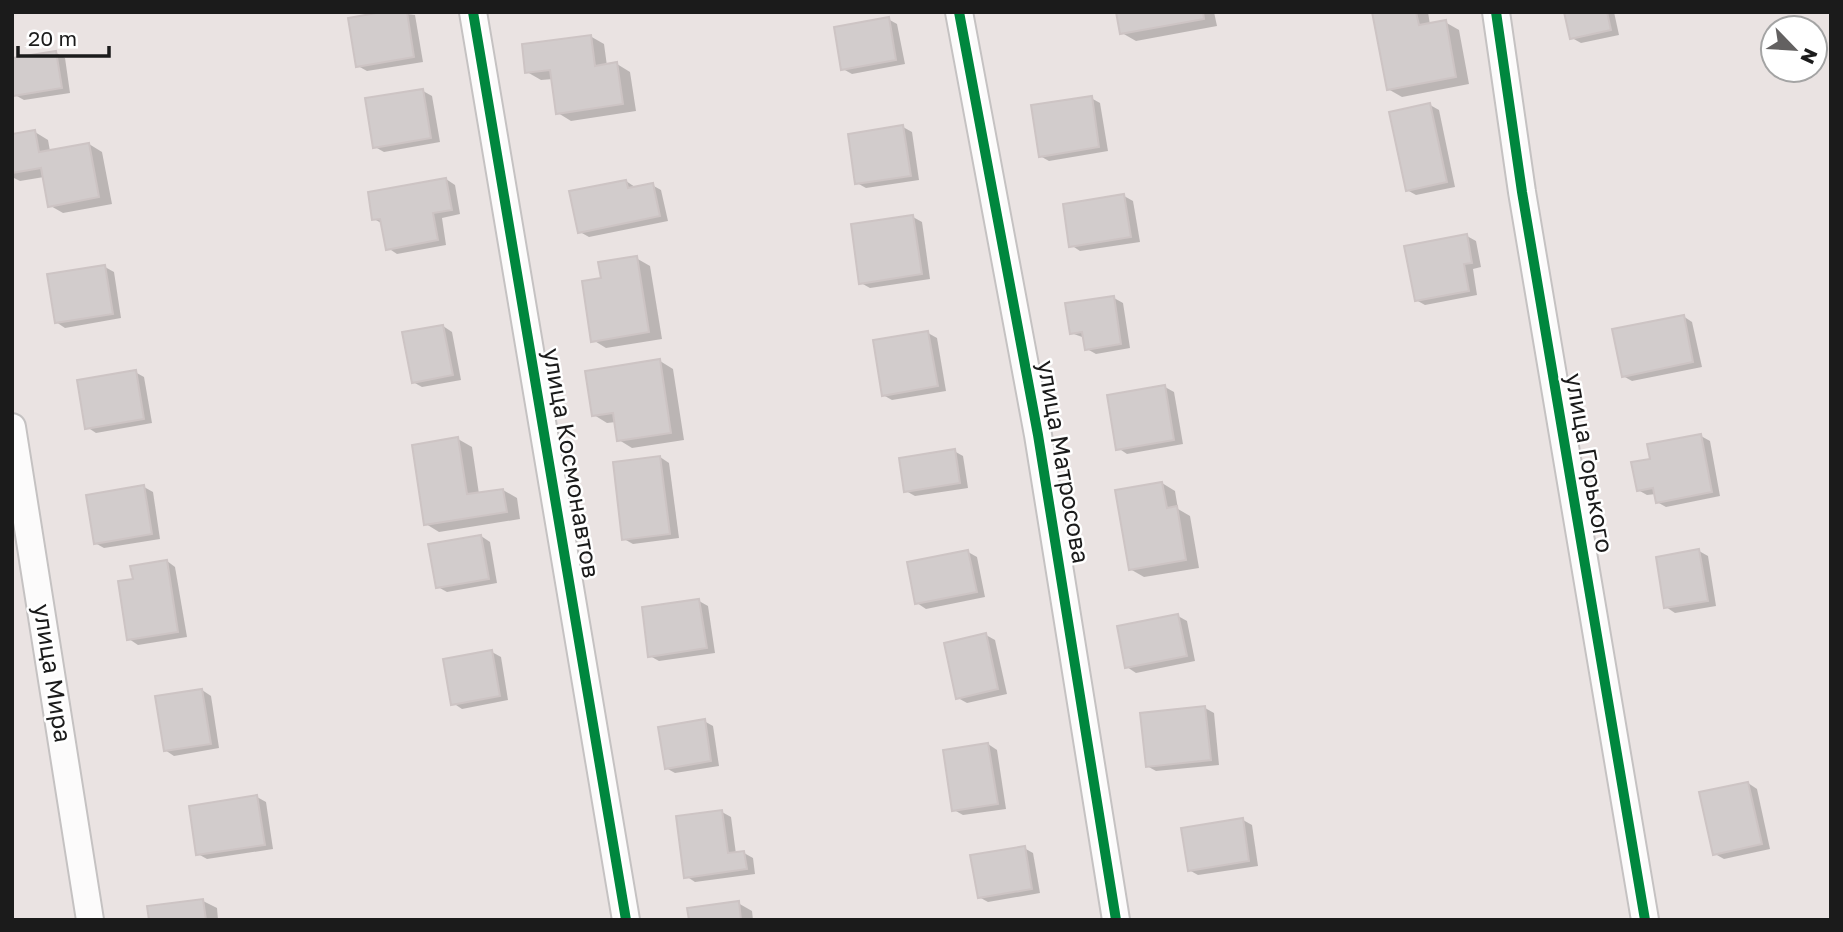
<svg xmlns="http://www.w3.org/2000/svg" width="1843" height="932" font-family="'Golos Text',sans-serif">
<rect width="100%" height="100%" fill="#eae3e2"/>
<g fill="#0003">
<polygon points="392,12 415,15 423,62 367,71 358,66"/>
<polygon points="1118,12 1214,12 1217,26 1136,41 1122,33"/>
<polygon points="1374,12 1428,12 1430,25 1445,22 1459,30 1469,84 1402,97 1388,89"/>
<polygon points="1566,12 1614,12 1619,35 1581,43 1572,38"/>
<polygon points="888,19 897,24 905,64 852,74 843,69"/>
<polygon points="590,36 604,44 607,66 617,64 630,72 636,111 571,121 558,113 553,79 541,80 527,72"/>
<polygon points="56,53 65,58 70,93 24,100 15,95 12,59"/>
<polygon points="423,91 432,96 440,142 384,152 375,147"/>
<polygon points="1091,98 1100,103 1108,151 1049,161 1040,156"/>
<polygon points="1430,105 1439,110 1455,187 1416,195 1407,190"/>
<polygon points="903,127 912,132 919,180 866,188 857,183"/>
<polygon points="35,132 48,140 50,151 89,144 102,152 112,204 63,213 49,205 44,177 20,181 12,177 12,136"/>
<polygon points="446,179 455,185 460,214 442,218 446,245 397,254 388,248 383,224 374,219"/>
<polygon points="626,181 635,187 652,185 661,190 668,221 589,237 580,232"/>
<polygon points="1124,196 1133,201 1140,242 1080,251 1071,245"/>
<polygon points="913,217 922,222 930,279 870,288 861,283"/>
<polygon points="1467,236 1476,241 1481,267 1473,269 1477,295 1425,305 1416,300"/>
<polygon points="636,258 650,266 662,339 606,348 593,340 603,280"/>
<polygon points="105,267 114,272 121,318 65,328 56,322"/>
<polygon points="1114,298 1123,303 1130,348 1096,354 1087,349 1085,338 1071,333"/>
<polygon points="1683,316 1692,322 1702,367 1632,381 1623,376"/>
<polygon points="443,326 452,332 461,380 422,387 413,382"/>
<polygon points="928,333 937,338 946,391 892,400 883,395"/>
<polygon points="660,361 673,369 684,440 632,448 619,440 616,422 607,423 594,415"/>
<polygon points="135,372 144,377 152,423 96,433 87,427"/>
<polygon points="1165,387 1174,392 1183,444 1127,454 1118,448"/>
<polygon points="1701,436 1710,441 1720,496 1666,507 1657,502 1656,494 1647,495 1638,490 1652,460"/>
<polygon points="458,439 472,447 479,494 503,490 517,498 520,519 439,532 426,524"/>
<polygon points="954,451 963,456 968,488 915,496 906,491"/>
<polygon points="660,457 669,463 679,538 633,544 624,539"/>
<polygon points="1162,483 1175,491 1178,509 1190,516 1199,568 1144,577 1130,569"/>
<polygon points="144,487 153,492 160,539 104,548 95,543"/>
<polygon points="481,536 490,542 497,583 447,592 438,587"/>
<polygon points="1699,551 1708,556 1716,606 1675,613 1666,607"/>
<polygon points="968,552 977,557 985,597 926,609 917,603"/>
<polygon points="167,561 175,567 187,637 138,645 129,639 135,580"/>
<polygon points="699,601 708,606 715,653 659,661 650,656"/>
<polygon points="1178,616 1187,621 1195,661 1136,673 1127,667"/>
<polygon points="986,635 995,640 1007,694 967,703 958,698"/>
<polygon points="492,652 501,657 508,700 462,709 453,703"/>
<polygon points="202,690 211,696 219,748 174,756 165,750"/>
<polygon points="1205,708 1214,713 1219,765 1156,771 1147,766"/>
<polygon points="704,721 713,726 719,766 675,773 666,768"/>
<polygon points="988,744 997,750 1006,809 963,815 954,810"/>
<polygon points="1748,783 1757,789 1770,849 1724,859 1715,854"/>
<polygon points="257,797 266,802 273,849 207,859 198,854"/>
<polygon points="722,812 731,817 736,854 744,853 753,858 755,874 695,882 686,876"/>
<polygon points="1243,820 1252,825 1258,866 1198,875 1189,870"/>
<polygon points="1024,848 1033,853 1040,893 988,902 979,897"/>
<polygon points="203,901 217,908 218,920 151,920"/>
<polygon points="738,903 752,911 753,920 691,920"/>
</g>
<g fill="#d2cccc" stroke="#cdc4c4" stroke-width="2">
<polygon points="382,12 407,12 414,57 356,67 348,18"/>
<polygon points="1116,12 1203,12 1204,19 1120,34"/>
<polygon points="1372,12 1416,12 1419,25 1446,20 1456,77 1387,90"/>
<polygon points="1564,12 1607,12 1611,30 1570,39"/>
<polygon points="889,17 896,60 841,70 834,27"/>
<polygon points="591,35 595,66 617,62 623,104 556,114 550,70 525,73 522,44"/>
<polygon points="56,51 62,88 13,96 12,58"/>
<polygon points="423,89 431,138 373,148 365,98"/>
<polygon points="1092,96 1099,147 1039,157 1031,105"/>
<polygon points="1430,103 1447,182 1406,191 1389,112"/>
<polygon points="903,125 911,176 855,184 848,134"/>
<polygon points="35,130 39,152 89,143 99,197 48,207 41,168 12,173 12,134"/>
<polygon points="446,178 452,210 433,213 438,240 386,250 380,219 372,220 368,192"/>
<polygon points="626,180 628,188 653,183 660,216 578,233 569,191"/>
<polygon points="1124,194 1131,237 1069,247 1063,204"/>
<polygon points="913,215 922,274 859,284 851,224"/>
<polygon points="1467,234 1472,263 1464,264 1469,291 1415,301 1404,246"/>
<polygon points="637,256 649,332 591,342 582,281 601,278 598,262"/>
<polygon points="105,265 113,314 55,323 47,274"/>
<polygon points="1114,296 1121,344 1085,350 1082,332 1070,334 1065,303"/>
<polygon points="1684,315 1693,362 1622,377 1612,329"/>
<polygon points="443,325 453,375 412,383 402,332"/>
<polygon points="928,331 938,386 882,396 873,340"/>
<polygon points="660,359 671,433 617,441 613,413 592,416 585,371"/>
<polygon points="136,370 144,419 85,429 77,380"/>
<polygon points="1165,385 1174,440 1116,450 1107,395"/>
<polygon points="1701,434 1712,492 1656,503 1653,488 1637,491 1631,462 1650,459 1647,444"/>
<polygon points="458,437 467,494 503,489 507,512 424,525 412,445"/>
<polygon points="955,449 960,483 904,492 899,458"/>
<polygon points="660,456 670,534 622,540 613,462"/>
<polygon points="1162,482 1167,508 1177,506 1186,560 1129,570 1115,490"/>
<polygon points="144,485 152,534 94,544 86,495"/>
<polygon points="481,535 489,579 436,588 428,544"/>
<polygon points="1699,549 1708,601 1664,608 1656,557"/>
<polygon points="968,550 977,592 915,604 907,562"/>
<polygon points="167,560 178,632 127,640 118,581 133,579 130,566"/>
<polygon points="699,599 707,648 648,657 642,607"/>
<polygon points="1178,614 1187,656 1125,668 1117,626"/>
<polygon points="986,633 998,689 956,699 944,643"/>
<polygon points="492,650 500,696 451,705 443,659"/>
<polygon points="202,689 211,744 164,751 155,696"/>
<polygon points="1205,706 1211,760 1146,767 1140,713"/>
<polygon points="705,719 711,761 665,769 658,727"/>
<polygon points="988,743 998,804 952,811 943,750"/>
<polygon points="1748,782 1762,844 1713,855 1699,792"/>
<polygon points="257,795 265,845 196,855 189,806"/>
<polygon points="722,810 728,853 744,851 747,869 684,878 676,816"/>
<polygon points="1243,818 1249,861 1188,871 1181,828"/>
<polygon points="1025,846 1032,889 978,898 970,855"/>
<polygon points="203,899 206,920 149,920 147,906"/>
<polygon points="739,901 741,920 689,920 687,908"/>
</g>
<g fill="none" stroke-linecap="round" stroke-linejoin="round">
<g stroke="#c5c2c2" stroke-width="30">
<g id="minor">
<polyline points="473,12 626,920"/>
<polyline points="959,12 1038,435 1116,920"/>
<polyline points="1496,12 1522,192 1645,920"/>
<polyline points="12,427 90,920"/>
</g>
</g>
<use href="#minor" stroke="#fcfbfb" stroke-width="26"/>
<g stroke="#fff" stroke-width="15">
<g id="cycleway">
<polyline points="473,12 626,920"/>
<polyline points="959,12 1038,435 1116,920"/>
<polyline points="1496,12 1522,192 1645,920"/>
</g>
</g>
<use href="#cycleway" stroke="#00873e" stroke-width="10"/>
</g>
<g text-anchor="middle" stroke-width="5" stroke-linejoin="round" paint-order="stroke">
<g font-size="24" fill="#1b1b1b" stroke="#fff">
<text transform="translate(1063 462) rotate(80)" y="8">улица Матросова</text>
<text transform="translate(571 463) rotate(80)" y="8">улица Космонавтов</text>
<text transform="translate(1589 463) rotate(80)" y="8">улица Горького</text>
<text transform="translate(52 673) rotate(81)" y="8">улица Мира</text>
</g>
</g>
<rect width="1843" height="932" fill="none" stroke="#1b1b1b" stroke-width="28"/>
<g transform="translate(1794 49) rotate(115)"><circle r="33" fill="#ffffff" stroke="#a4a4a4" stroke-width="2"/>
<path d="M0-5L12 26L0 18L-12 26Z" fill="#636161"/>
<text y="-10" font-size="19" font-weight="bold" text-anchor="middle" fill="#1b1b1b">N</text>
</g>
<path d="M18 46v10h91v-10" fill="none" stroke="#1b1b1b" stroke-width="3.5"/>
<text x="28" y="46" font-size="21" fill="#1b1b1b" stroke="#ffffff" stroke-width="5" paint-order="stroke">20 m</text>
</svg>
